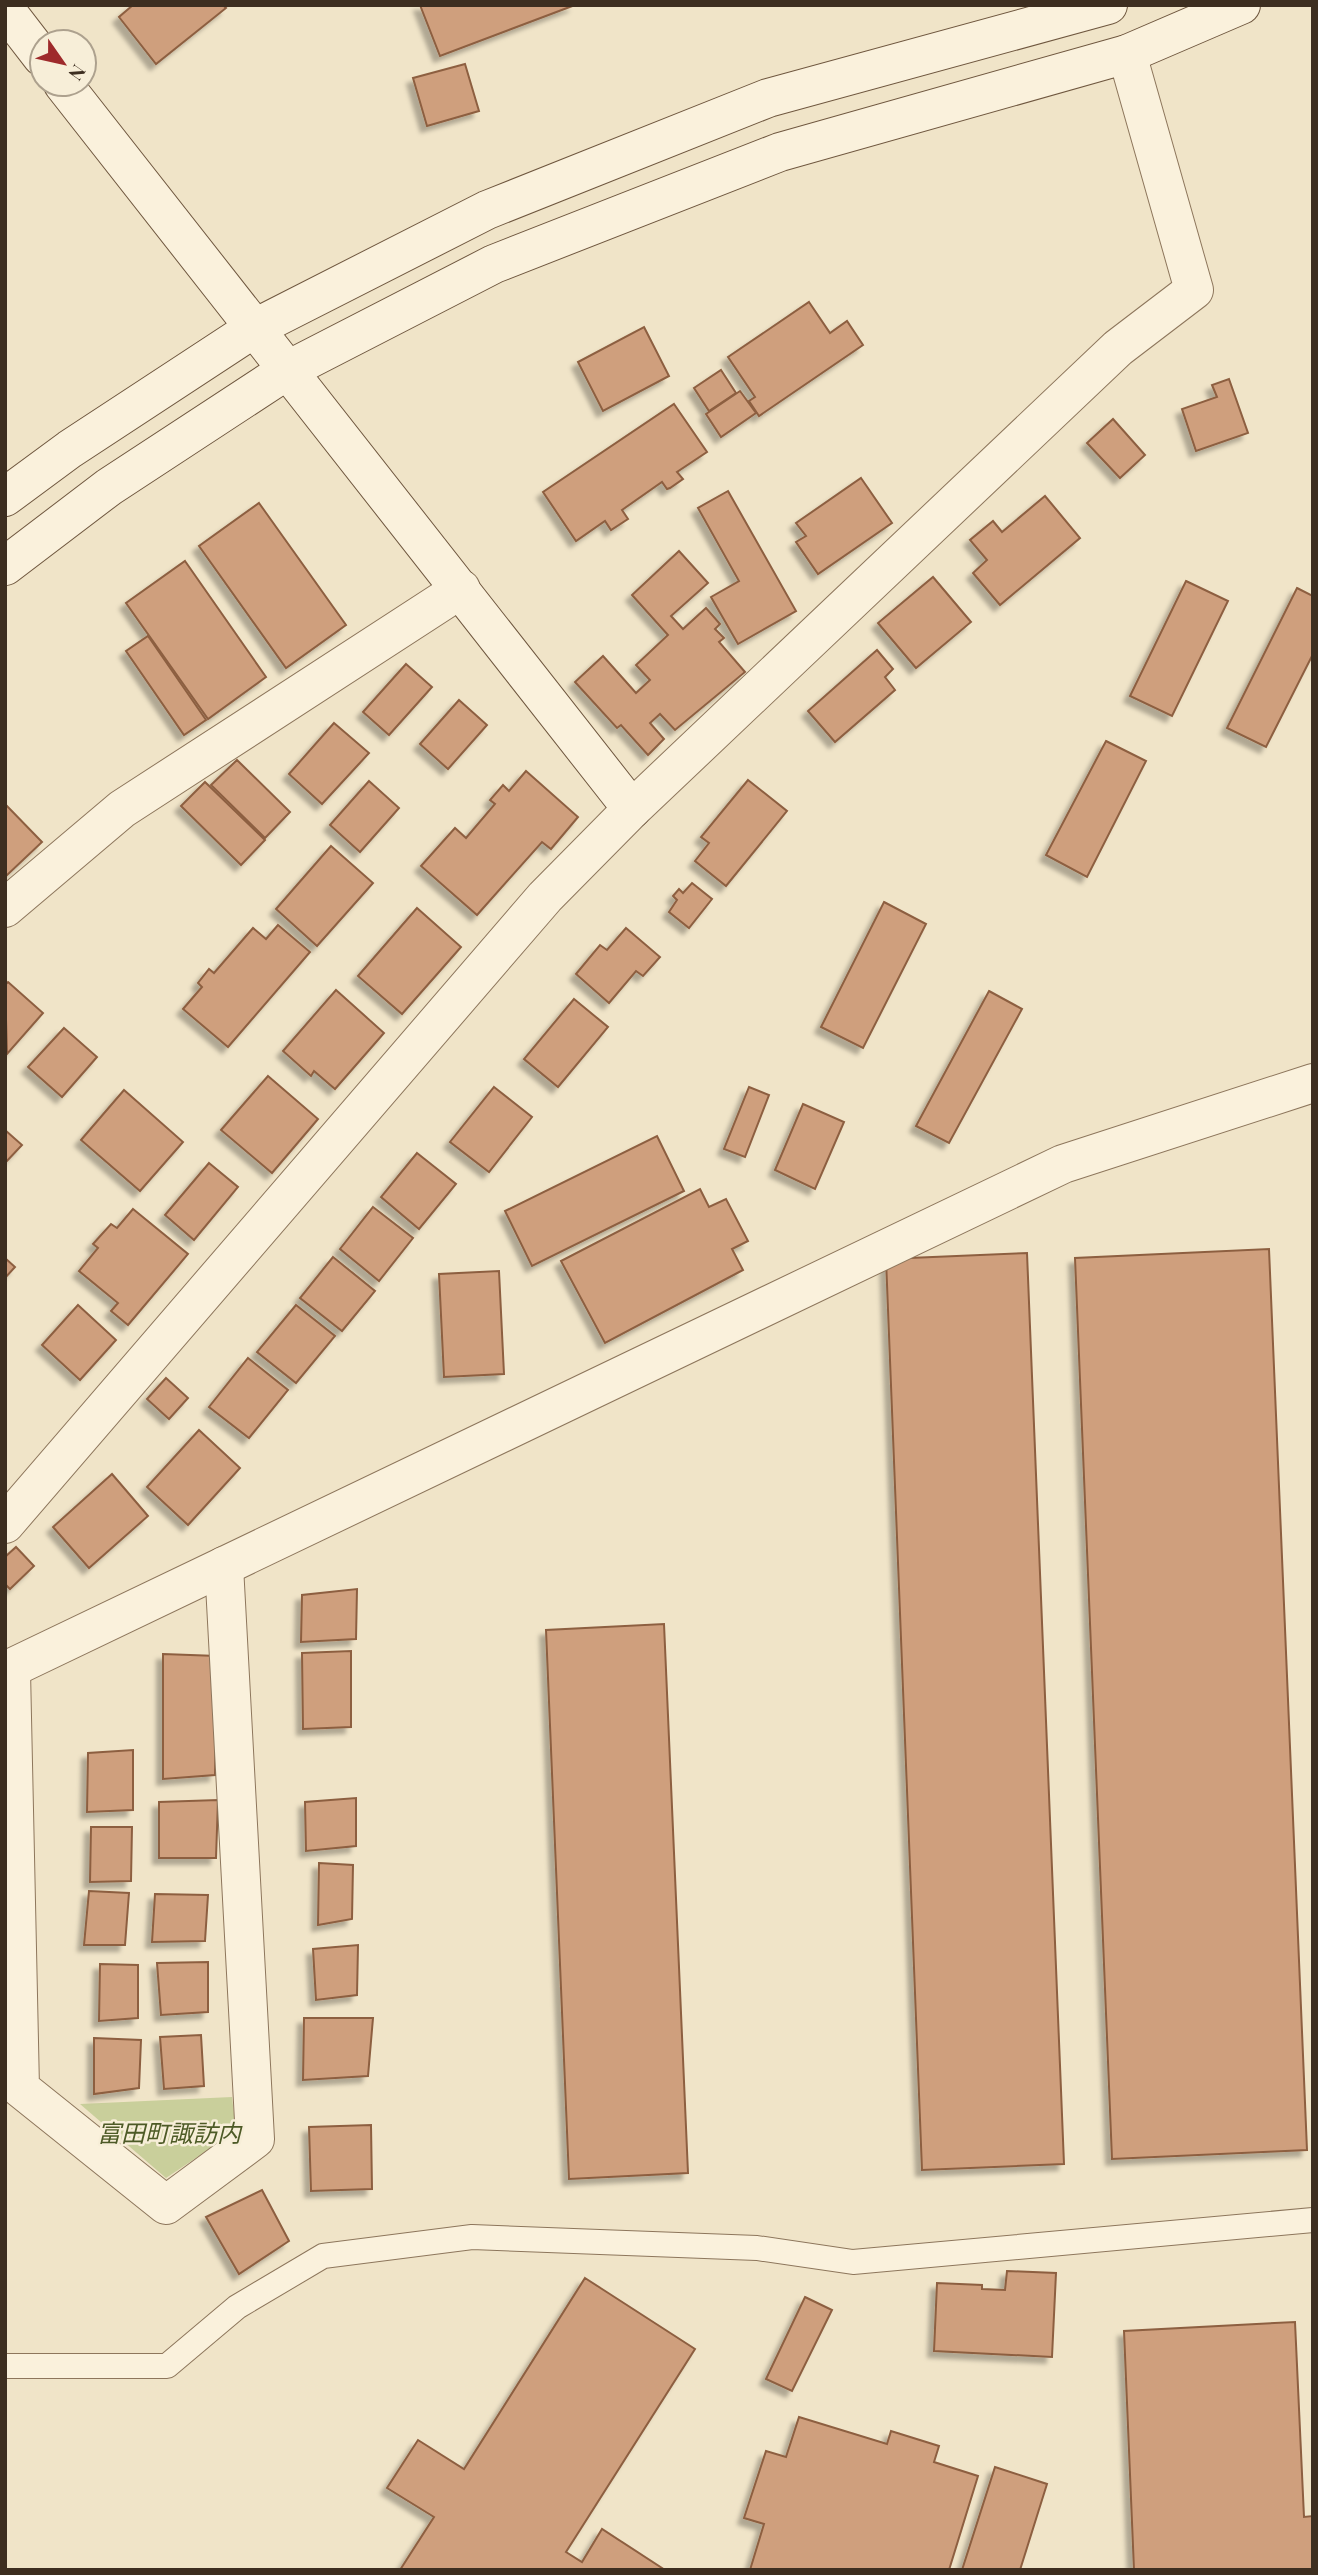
<svg xmlns="http://www.w3.org/2000/svg" width="1318" height="2575" font-family="'Playfair Display','Noto Sans JP',serif">
<defs>
<filter id="shadow"><feDropShadow dx="-6" dy="6" stdDeviation="2" flood-color="#0004"/></filter>
</defs>
<rect width="100%" height="100%" fill="#f0e4c8"/>
<polygon fill="#c9cf9b" points="232,2097 236,2131 166,2178 80,2104"/>
<g fill="#cf9f7d" stroke="#8d5f41" stroke-width="2" filter="url(#shadow)">
<polygon points="133,5 223,5 226,8 156,64 119,17"/>
<polygon points="420,5 575,5 440,56"/>
<polygon points="465,64 479,111 427,126 413,78"/>
<polygon points="809,302 830,333 847,321 863,345 759,416 749,401 755,397 728,357"/>
<polygon points="644,327 669,376 603,411 578,362"/>
<polygon points="721,370 736,393 709,411 694,388"/>
<polygon points="1229,379 1248,433 1196,451 1182,409 1217,397 1212,385"/>
<polygon points="740,391 756,413 721,437 706,414"/>
<polygon points="674,404 707,452 677,472 683,479 670,488 667,489 662,482 622,510 628,519 611,530 605,521 576,541 543,492"/>
<polygon points="1113,419 1145,455 1120,478 1087,443"/>
<polygon points="861,478 892,523 818,574 796,542 806,536 796,523"/>
<polygon points="728,491 796,611 738,644 711,597 739,581 698,508"/>
<polygon points="1045,496 1080,538 1000,605 973,573 987,560 970,540 993,521 1002,532"/>
<polygon points="259,503 346,625 286,668 199,546"/>
<polygon points="679,551 708,583 671,616 683,629 706,608 720,624 715,629 724,638 719,642 745,672 675,730 660,714 650,723 664,739 648,755 621,725 617,728 575,682 603,656 636,693 650,680 636,665 668,635 632,595"/>
<polygon points="185,561 266,677 208,719 126,603"/>
<polygon points="933,577 971,622 916,668 878,623"/>
<polygon points="1186,581 1228,601 1172,716 1130,696"/>
<polygon points="1297,588 1313,596 1313,654 1266,747 1227,728"/>
<polygon points="148,636 206,720 184,735 126,651"/>
<polygon points="877,650 893,669 885,677 895,690 835,742 808,711"/>
<polygon points="406,664 432,687 389,735 363,712"/>
<polygon points="459,700 487,725 448,769 420,744"/>
<polygon points="334,723 369,753 322,804 289,774"/>
<polygon points="1106,741 1146,761 1087,877 1046,855"/>
<polygon points="237,760 290,812 265,838 211,785"/>
<polygon points="526,771 578,817 551,849 542,842 477,915 421,866 455,828 466,838 495,804 490,800 503,785 509,791"/>
<polygon points="748,780 787,811 726,886 695,861 709,843 701,837"/>
<polygon points="369,781 399,808 360,852 330,825"/>
<polygon points="205,782 265,840 241,865 181,806"/>
<polygon points="5,804 42,842 5,877"/>
<polygon points="331,846 373,883 317,946 276,909"/>
<polygon points="692,883 712,899 689,928 669,912 677,900 673,896 679,889 683,893"/>
<polygon points="884,902 926,924 863,1048 821,1027"/>
<polygon points="417,908 461,947 402,1014 358,976"/>
<polygon points="278,925 310,952 228,1047 183,1009 202,987 198,983 209,969 214,973 253,928 266,939"/>
<polygon points="626,928 660,957 643,976 636,971 609,1003 576,974 600,945 607,950"/>
<polygon points="8,982 43,1013 7,1054 5,985"/>
<polygon points="336,990 384,1033 335,1089 314,1071 311,1076 283,1051"/>
<polygon points="989,991 1022,1009 949,1143 916,1126"/>
<polygon points="574,999 608,1027 558,1087 524,1059"/>
<polygon points="64,1028 97,1057 62,1097 28,1067"/>
<polygon points="268,1076 318,1119 272,1173 221,1130"/>
<polygon points="494,1087 532,1117 489,1172 450,1142"/>
<polygon points="749,1087 769,1095 745,1157 724,1149"/>
<polygon points="124,1090 183,1142 140,1191 81,1140"/>
<polygon points="803,1104 844,1122 815,1189 775,1170"/>
<polygon points="5,1130 22,1145 5,1163"/>
<polygon points="657,1136 684,1191 532,1266 505,1211"/>
<polygon points="417,1153 456,1184 419,1229 381,1197"/>
<polygon points="209,1163 238,1187 194,1240 165,1215"/>
<polygon points="700,1189 709,1207 726,1199 748,1241 732,1249 743,1270 605,1343 561,1261"/>
<polygon points="373,1207 413,1238 379,1281 340,1249"/>
<polygon points="133,1209 188,1254 128,1325 111,1311 118,1303 79,1271 98,1248 93,1244 111,1224 117,1228"/>
<polygon points="1269,1249 1307,2150 1112,2159 1075,1258"/>
<polygon points="1027,1253 1064,2164 922,2170 886,1259"/>
<polygon points="333,1257 375,1291 342,1331 300,1298"/>
<polygon points="5,1258 15,1267 5,1278"/>
<polygon points="499,1271 504,1374 444,1377 439,1274"/>
<polygon points="78,1305 116,1340 80,1380 42,1345"/>
<polygon points="296,1305 335,1336 296,1383 257,1352"/>
<polygon points="248,1358 288,1390 249,1438 209,1407"/>
<polygon points="166,1378 188,1398 169,1419 147,1399"/>
<polygon points="199,1430 240,1468 188,1525 147,1487"/>
<polygon points="112,1474 148,1516 89,1568 53,1527"/>
<polygon points="16,1547 34,1566 10,1589 5,1584 5,1557"/>
<polygon points="357,1589 356,1639 301,1642 302,1595"/>
<polygon points="664,1624 688,2173 569,2179 546,1630"/>
<polygon points="351,1651 351,1727 303,1729 302,1653"/>
<polygon points="163,1654 217,1656 215,1775 163,1779"/>
<polygon points="133,1750 133,1810 87,1812 88,1753"/>
<polygon points="356,1798 356,1846 306,1851 305,1802"/>
<polygon points="218,1800 216,1858 159,1858 159,1802"/>
<polygon points="91,1827 132,1827 131,1881 90,1882"/>
<polygon points="319,1863 353,1865 352,1919 318,1925"/>
<polygon points="89,1891 129,1893 125,1945 84,1945"/>
<polygon points="155,1894 208,1895 205,1941 152,1942"/>
<polygon points="358,1945 357,1995 316,2000 313,1949"/>
<polygon points="208,1962 208,2012 161,2015 157,1963"/>
<polygon points="100,1964 138,1965 138,2018 99,2021"/>
<polygon points="304,2018 373,2018 368,2076 303,2080"/>
<polygon points="201,2035 204,2086 164,2089 160,2037"/>
<polygon points="94,2038 141,2040 139,2088 94,2094"/>
<polygon points="371,2125 372,2189 311,2191 309,2127"/>
<polygon points="262,2190 289,2241 239,2274 206,2217"/>
<polygon points="1007,2271 1056,2273 1052,2357 934,2351 937,2283 982,2285 982,2289 1005,2290"/>
<polygon points="585,2278 695,2349 566,2552 582,2562 602,2529 665,2570 400,2570 434,2517 387,2488 418,2440 464,2469"/>
<polygon points="805,2297 832,2310 792,2391 766,2379"/>
<polygon points="1295,2322 1304,2517 1313,2516 1313,2570 1134,2570 1124,2331"/>
<polygon points="799,2417 887,2444 891,2431 939,2446 934,2462 978,2476 949,2570 750,2570 764,2524 744,2518 766,2451 786,2457"/>
<polygon points="995,2467 1047,2484 1020,2570 962,2570"/>
</g>
<g fill="none" stroke-linecap="round" stroke-linejoin="round">
<g stroke="#8d765c" stroke-width="26">
<polyline id="lane" points="5,2366 167,2366 237,2307 323,2256 472,2237 757,2248 853,2262 1313,2220"/>
</g>
<g stroke="#8d765c" stroke-width="40">
<g id="street">
<polyline points="5,908 122,809 461,589"/>
<polyline points="5,1524 545,897 632,809 1118,348 1194,290 1127,54"/>
<polyline points="5,1671 1063,1164 1313,1083"/>
<polyline points="11,1671 20,2088 166,2205 255,2139 224,1566"/>
</g>
</g>
<g stroke="#6f573f" stroke-width="40">
<g id="secondary">
<polyline points="5,9 42,57"/>
<polyline points="63,84 632,809"/>
<polyline points="5,497 70,449 253,329 487,210 768,98 1108,5"/>
<polyline points="5,566 109,487 286,371 494,264 780,152 1127,54 1241,5"/>
</g>
</g>
<use href="#lane" stroke="#faf1dc" stroke-width="24"/>
<use href="#street" stroke="#faf1dc" stroke-width="38"/>
<use href="#secondary" stroke="#faf1dc" stroke-width="38"/>
</g>
<g text-anchor="middle" stroke-width="5" stroke-linejoin="round" paint-order="stroke">
<g font-size="24" font-style="italic" fill="#4d5a26" stroke="#f7eed8">
<text x="169" y="2142">富田町諏訪内</text>
</g>
</g>
<rect width="1318" height="2575" fill="none" stroke="#3d2e20" stroke-width="14"/>
<g transform="translate(63 63) rotate(124)"><circle r="33" fill="#f7eed8" stroke="#ada18e" stroke-width="2"/>
<path d="M0-5L12 26L0 18L-12 26Z" fill="#9e2a2b"/>
<text y="-10" font-size="19" font-weight="bold" text-anchor="middle" fill="#3d2e20">N</text>
</g>
</svg>
